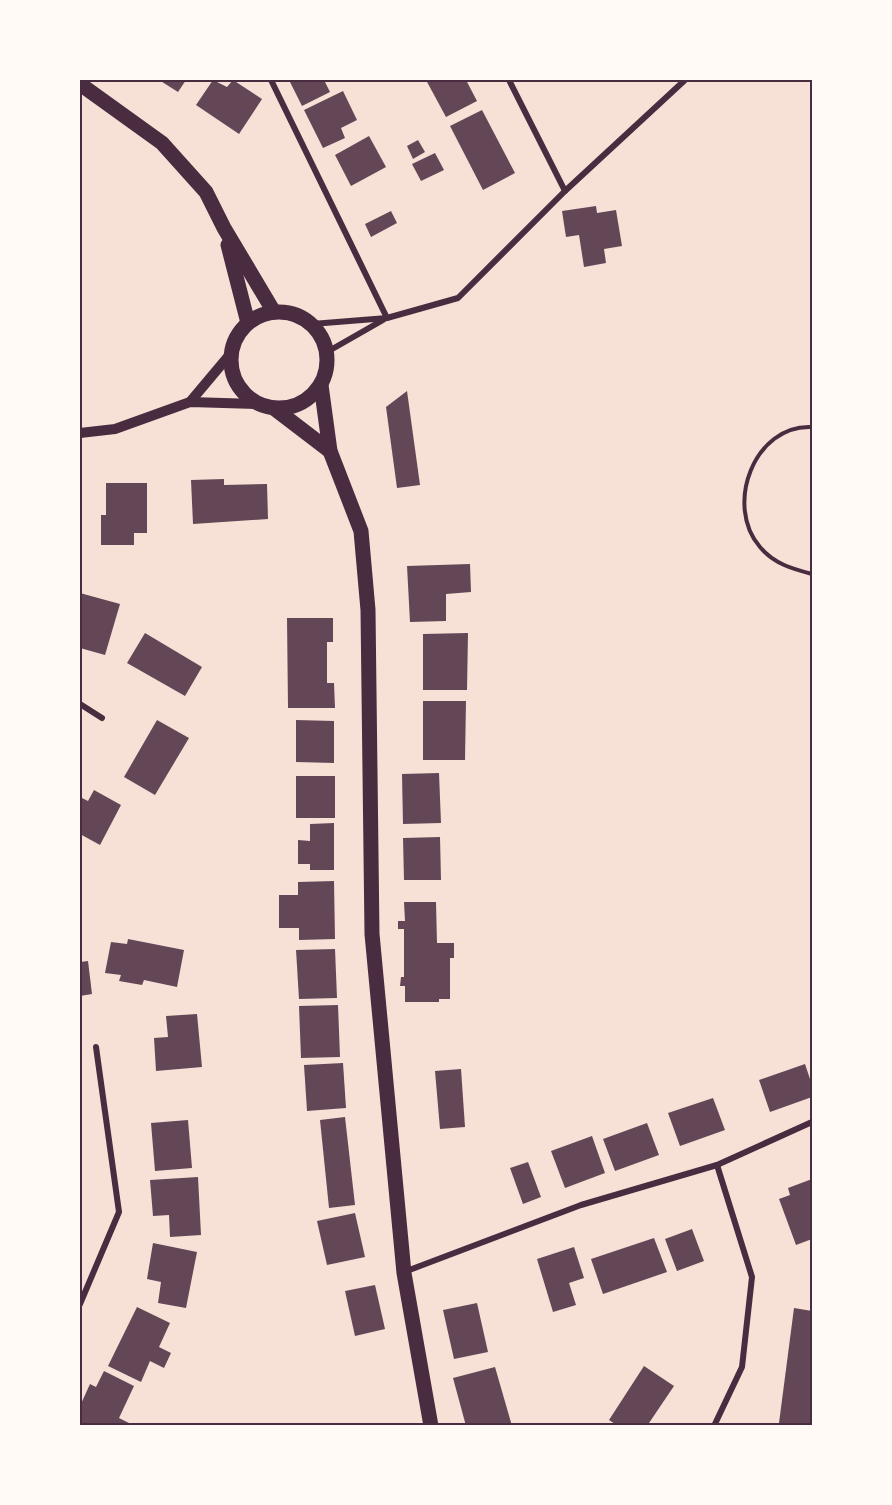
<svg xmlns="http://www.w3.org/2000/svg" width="892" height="1505" font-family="Karla,sans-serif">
<rect width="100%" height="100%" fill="#f7e1d7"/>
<g fill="#644757">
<polygon points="159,80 186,80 178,92"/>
<polygon points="213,80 227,87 233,80 262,99 239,134 196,105"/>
<polygon points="289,80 324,80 330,92 302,106"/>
<polygon points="426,80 466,80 477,101 446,117"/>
<polygon points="343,91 357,120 341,128 345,138 323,148 304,110"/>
<polygon points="482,110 515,173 483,190 450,126"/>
<polygon points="369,136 386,167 351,186 335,155"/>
<polygon points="418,140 425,152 413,159 407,146"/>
<polygon points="435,153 444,170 421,181 412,164"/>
<polygon points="596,206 597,213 616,210 622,246 604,249 606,263 584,267 579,235 566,237 562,211"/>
<polygon points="391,211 397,223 371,237 365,224"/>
<polygon points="407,391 420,485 397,488 386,407"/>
<polygon points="224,479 224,485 267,484 268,519 193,524 191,480"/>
<polygon points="106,483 147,483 147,533 134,533 134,545 101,545 101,515 106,515"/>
<polygon points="470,564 471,592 446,594 446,621 410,622 407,566"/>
<polygon points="80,593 120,604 105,655 80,648"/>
<polygon points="287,618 333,618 333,642 327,642 327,683 334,683 335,708 288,708"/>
<polygon points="145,633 202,667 185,696 127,663"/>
<polygon points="468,633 467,690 423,690 423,634"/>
<polygon points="423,701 466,701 465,760 423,760"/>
<polygon points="157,720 189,738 155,795 124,777"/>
<polygon points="296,720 334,721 334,763 296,762"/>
<polygon points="439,773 441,823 403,824 402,774"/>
<rect x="296" y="776" width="39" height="42"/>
<polygon points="94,790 121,805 100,845 80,834 80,797 88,801"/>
<polygon points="334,823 334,870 310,870 310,864 298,864 298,840 310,841 310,824"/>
<polygon points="440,837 441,880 404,880 403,838"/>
<polygon points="334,881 335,939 299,940 299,928 279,928 279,895 298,895 298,882"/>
<polygon points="404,902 436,902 437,943 454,943 454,958 450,958 450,999 439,999 439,1002 405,1002 405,986 400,986 401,977 404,977 404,929 398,929 398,921 405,921"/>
<polygon points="128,939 184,950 177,987 144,980 142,985 119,981 121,975 105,973 111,942 127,944"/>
<polygon points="335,949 337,998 299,999 296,950"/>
<polygon points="88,961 92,994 80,996 80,962"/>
<polygon points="338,1005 340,1057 301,1058 299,1006"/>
<polygon points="197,1014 202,1067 156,1071 154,1038 168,1037 166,1016"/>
<polygon points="343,1063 346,1108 307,1111 304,1065"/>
<polygon points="805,1064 812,1085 812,1097 770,1112 759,1080"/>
<polygon points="461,1069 465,1127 440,1129 435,1071"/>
<polygon points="713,1098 725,1130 680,1146 668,1113"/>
<polygon points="345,1117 355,1205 329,1208 320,1120"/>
<polygon points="188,1120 192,1168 155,1171 151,1123"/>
<polygon points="647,1123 659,1155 615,1171 603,1139"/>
<polygon points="592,1136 605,1173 565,1188 551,1151"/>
<polygon points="528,1162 541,1197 523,1204 510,1168"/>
<polygon points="198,1177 201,1235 170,1237 169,1215 153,1216 150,1180"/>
<polygon points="812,1179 812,1239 796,1245 779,1199 790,1195 788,1188"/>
<polygon points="355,1213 365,1257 327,1265 317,1221"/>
<polygon points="692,1229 704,1261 677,1271 665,1239"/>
<polygon points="654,1238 667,1272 603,1294 591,1259"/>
<polygon points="153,1243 197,1252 186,1308 158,1303 161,1282 147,1279"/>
<polygon points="574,1247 584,1278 569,1283 576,1305 553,1312 537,1259"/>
<polygon points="375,1285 385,1329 355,1336 345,1291"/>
<polygon points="477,1303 488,1352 454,1359 443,1310"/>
<polygon points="137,1307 170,1323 159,1347 171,1353 164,1368 150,1361 141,1382 108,1366"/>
<polygon points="794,1308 812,1311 812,1426 779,1423"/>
<polygon points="644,1366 674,1386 647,1426 618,1426 609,1420"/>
<polygon points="495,1367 512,1426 466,1426 453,1378"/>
<polygon points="104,1371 134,1386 119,1418 129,1423 127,1426 80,1426 80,1406 90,1384 96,1387"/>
</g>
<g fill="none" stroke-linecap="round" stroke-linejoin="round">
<path stroke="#4a2c40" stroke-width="4" d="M812,427c-58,-3 -88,79 -52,120 14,17 33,22 52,27"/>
<g stroke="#4a2c40" stroke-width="6">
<polyline points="271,80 387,318"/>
<polyline points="509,80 565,191"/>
<polyline points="312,324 387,318 458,298 565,191 685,80"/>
<polyline points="327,352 383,320"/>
<polyline points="80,704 102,718"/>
<polyline points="404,1272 581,1205 717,1165 812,1122"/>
<polyline points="80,1304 119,1212 96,1047"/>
<polyline points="714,1426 742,1367 752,1277 717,1165"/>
</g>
<g stroke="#4a2c40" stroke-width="10">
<polyline points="190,402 232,352"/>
<polyline points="80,433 115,429 190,402 259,404"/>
</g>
<g stroke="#4a2c40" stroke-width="15">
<polyline points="80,84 162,143 206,192 224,228 274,312"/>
<polyline points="228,245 248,323"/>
<circle cx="279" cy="360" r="48"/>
<polyline points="321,385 330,451 361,531 368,610 372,934 404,1273 431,1426"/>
<polyline points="275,409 330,451"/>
</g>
</g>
<rect width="892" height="1505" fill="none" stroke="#fffaf5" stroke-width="162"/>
<rect x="81" y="81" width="730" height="1343" fill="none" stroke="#4a2c40" stroke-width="2"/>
</svg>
